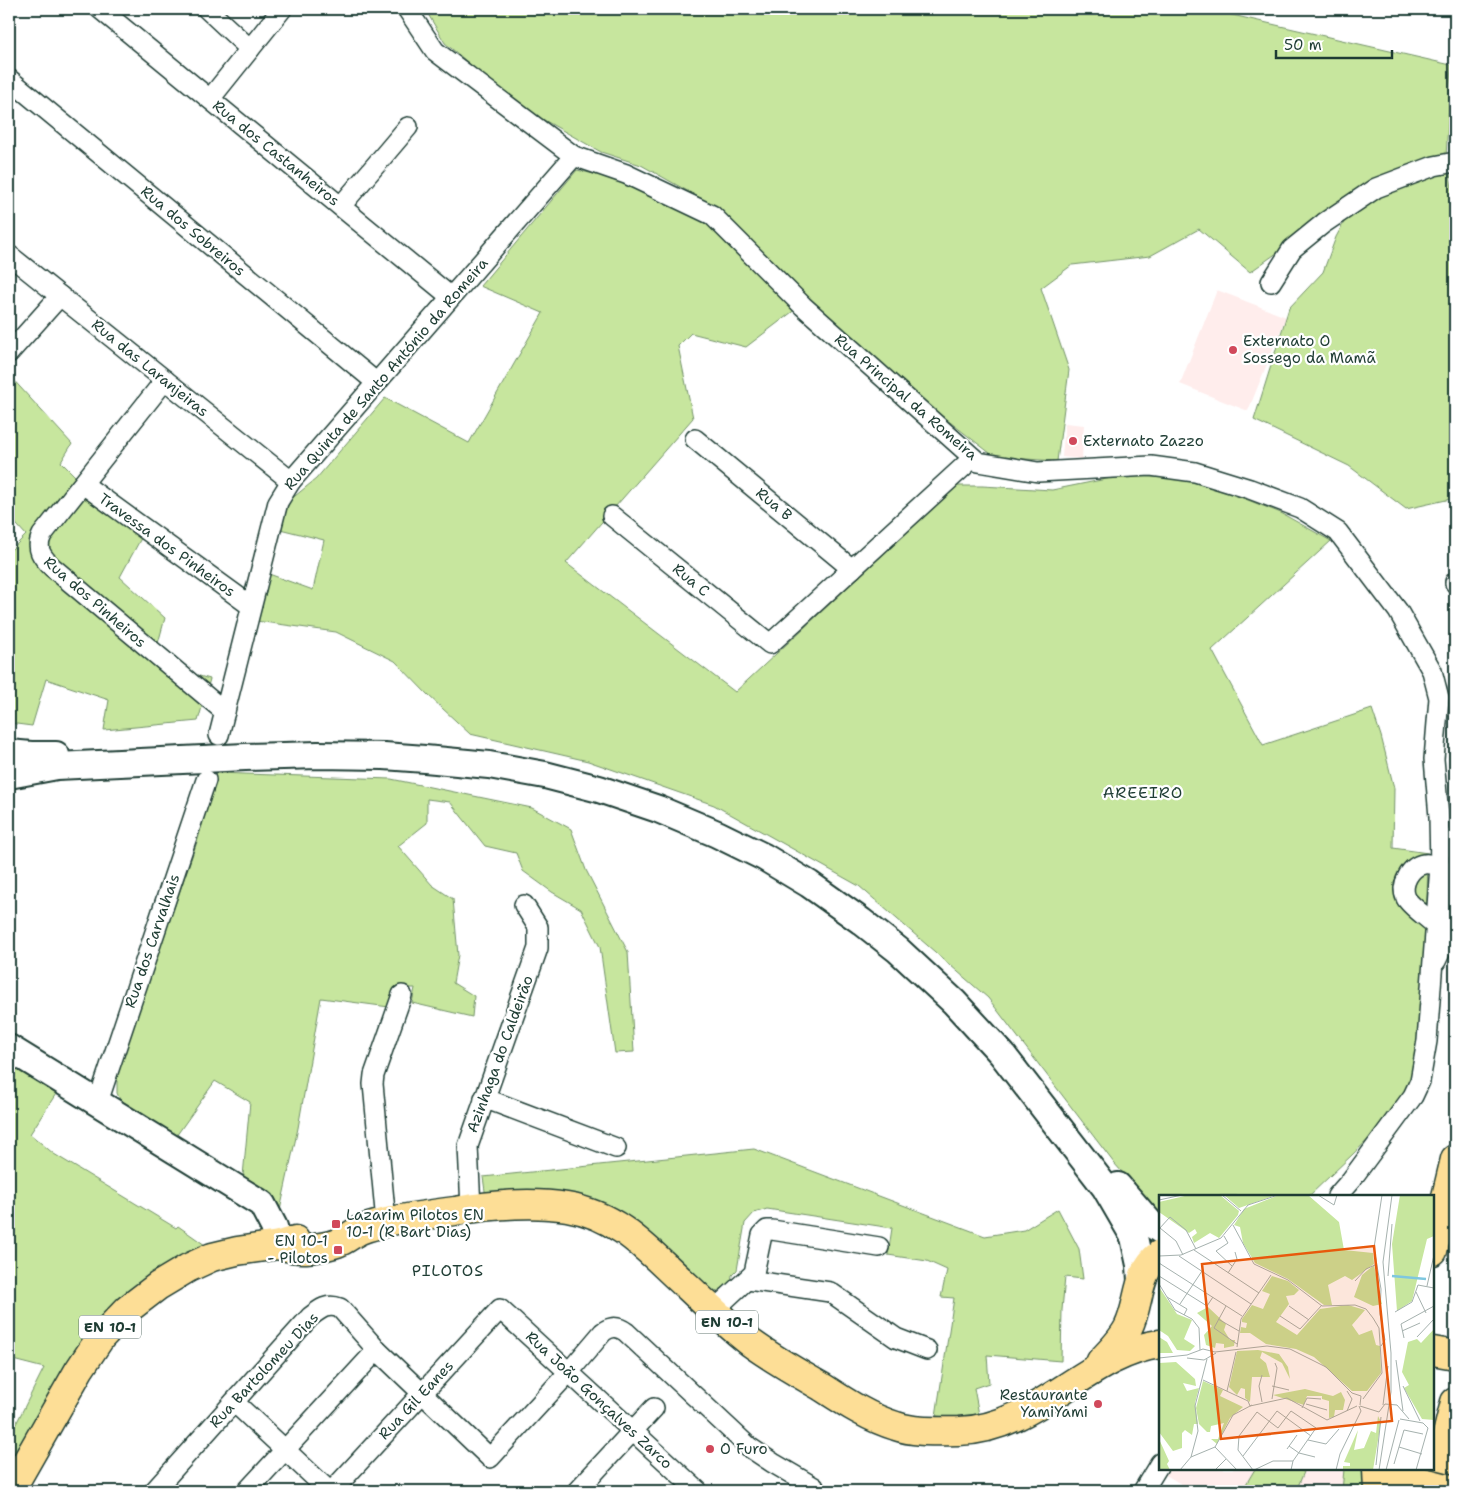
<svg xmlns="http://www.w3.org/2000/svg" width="1464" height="1500" font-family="'Shantell Sans',sans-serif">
<rect width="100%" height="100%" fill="#fff"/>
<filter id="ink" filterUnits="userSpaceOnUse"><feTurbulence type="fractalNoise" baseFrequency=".02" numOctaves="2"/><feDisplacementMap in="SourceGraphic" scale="10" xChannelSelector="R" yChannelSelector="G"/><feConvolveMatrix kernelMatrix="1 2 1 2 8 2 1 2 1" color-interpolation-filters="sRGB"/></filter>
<g filter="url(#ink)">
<g fill="#ffedec">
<polygon points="1217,290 1286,317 1248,411 1180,384"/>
<polygon points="1065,423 1084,425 1082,459 1062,457"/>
<polygon points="1167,1469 1344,1469 1342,1491 1193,1491 1164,1474"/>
</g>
<g fill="#c7e69e" stroke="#739269">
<polygon points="425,9 1206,9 1451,65 1446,158 1369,188 1250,272 1199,229 1150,256 1072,265 1041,288 1069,370 1057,461 995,457 884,371 709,203 641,165 601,152 519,106 445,43"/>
<polygon points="1449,166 1455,211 1455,498 1406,509 1349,466 1254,420 1289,308 1323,272 1336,237 1349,213 1407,182"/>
<polygon points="577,170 598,175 654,194 708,225 796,309 746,347 691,333 678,346 693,418 566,563 735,692 957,486 982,486 1052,490 1121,476 1192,478 1281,513 1331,541 1212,650 1263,745 1372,709 1381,736 1394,788 1393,848 1428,853 1425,989 1412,1081 1374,1134 1309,1196 1160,1196 1160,1211 1153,1207 1114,1163 988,998 859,886 714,805 588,761 470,734 429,696 395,661 336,632 256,621 269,574 313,590 324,540 280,529 290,500 316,479 385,398 469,443 543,313 480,286"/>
<polygon points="9,375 72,444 61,462 83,484 146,529 120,577 165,618 157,647 171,668 210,679 198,721 104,730 109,700 46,679 32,726 9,723 9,552 26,535 9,516"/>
<polygon points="216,773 391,779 532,808 571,829 586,870 628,952 634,1052 615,1053 600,947 581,909 552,892 523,871 516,853 485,846 450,802 427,799 427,823 398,846 432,885 453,899 458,955 453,983 474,996 472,1017 412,1003 415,988 395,988 389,1007 321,998 298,1128 279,1215 252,1190 243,1176 250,1102 215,1081 174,1139 125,1111 117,1093 117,1071 198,839"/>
<polygon points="9,1055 61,1086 30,1134 54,1154 176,1228 178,1226 215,1252 98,1328 59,1376 9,1478 9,1435 16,1424 44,1368 9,1359"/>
<polygon points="754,1149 985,1236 1024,1230 1058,1209 1079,1249 1083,1279 1065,1277 1062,1310 1061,1361 987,1355 989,1383 974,1388 979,1415 965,1419 936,1416 954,1298 941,1297 947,1270 927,1261 888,1255 892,1228 767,1209 754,1213 745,1223 737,1270 732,1275 731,1283 709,1296 632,1223 486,1198 483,1177"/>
<polygon points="1255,1469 1298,1469 1304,1472 1296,1491 1242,1491"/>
<polygon points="1344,1469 1364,1469 1366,1491 1342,1491"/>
</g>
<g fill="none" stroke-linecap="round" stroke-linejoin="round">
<g stroke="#1f3d34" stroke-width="22">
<g id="street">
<polyline points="100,9 451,297"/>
<polyline points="207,9 250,49"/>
<polyline points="407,9 435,51 574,156 626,174 712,215 803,306 978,462 1038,472 1151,466 1195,472 1250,489 1300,508 1338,532 1398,611 1432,671 1439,698 1434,759 1439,817 1440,866 1427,1041 1420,1081 1413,1096 1351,1180 1337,1196"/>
<polyline points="9,79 377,383"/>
<polyline points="210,99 282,9"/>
<polyline points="341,206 408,127"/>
<polyline points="9,255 291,481"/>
<polyline points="1271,282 1292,249 1324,223 1376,188 1434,166 1455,162"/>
<polyline points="9,353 60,296"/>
<path d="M165,380l-123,155c-7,14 0,22 10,32l173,145"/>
<polyline points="695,439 852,569"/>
<polyline points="83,484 251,606"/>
<polyline points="612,516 770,644 973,458"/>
<polyline points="1455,582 1455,583"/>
<polyline points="219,735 278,502 291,481 574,156"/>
<polyline points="1440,852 1455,837"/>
<path d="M1435,925c-7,-7 -25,-19 -29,-27 -6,-13 4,-32 18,-34 5,-1 11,1 16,2l9,10 6,16"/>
<polyline points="1436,961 1452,928 1455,902"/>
<polyline points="484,1098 616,1148"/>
<polyline points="98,1102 206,780"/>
<polyline points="471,1208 468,1146 538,948 538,927 524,905"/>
<polyline points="386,1222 373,1084 374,1075 402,995"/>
<polyline points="748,1280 830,1292 896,1338 927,1350"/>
<polyline points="714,1310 754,1273 762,1235 767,1230 772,1230 879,1247"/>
<polyline points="234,1402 329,1491"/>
<path d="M154,1491l156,-174c10,-8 17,-14 30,-9l37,42 113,108 79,-86 34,-40c8,-6 15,-6 23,0l123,115 24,16 41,24 -3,4"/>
<polyline points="247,1491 377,1350"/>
<polyline points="332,1491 500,1309 698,1491"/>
<polyline points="577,1491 654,1408"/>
<polyline points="1143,1491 1160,1463"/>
</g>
</g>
<g stroke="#1f3d34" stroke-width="30">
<g id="secondary">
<polyline points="9,753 31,755 56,755"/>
<polyline points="9,775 57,766 245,757 318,755 384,756 425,759 489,765 545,775 599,789 658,809 717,834 764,857 809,884 861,921 898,950 954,1002 1002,1054 1105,1187 1134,1237 1140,1265 1141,1281"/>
<polyline points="9,1048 262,1204 274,1227 279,1245"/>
<polyline points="1118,1186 1151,1224 1160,1230"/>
</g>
</g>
<g stroke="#1f3d34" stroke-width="31">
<g id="primary">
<path d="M279,1245c7,2 16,4 24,4 9,0 26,-3 34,-6 7,-2 14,-8 21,-12 9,-4 19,-6 29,-9 22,-5 45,-8 68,-11 37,-6 75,-10 112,-4 54,9 83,46 121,80 20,19 41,39 63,56 22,16 47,30 71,44 23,15 47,31 74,39 20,7 42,5 63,5 78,-2 129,-78 201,-87"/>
<polyline points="1433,1351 1455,1355"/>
<path d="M1101,1361c10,-10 20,-20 27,-33 13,-26 7,-54 32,-74"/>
<polyline points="10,1491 79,1370 101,1337 128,1309 158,1286 188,1268 212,1257 237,1251 279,1245 295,1240"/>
</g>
</g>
<g stroke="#1f3d34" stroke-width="31">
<g id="highway">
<polyline points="1433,1251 1455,1159"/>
<polyline points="1377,1469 1378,1491"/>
<polyline points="1433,1491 1455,1402"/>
</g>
</g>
<use href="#street" stroke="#fff" stroke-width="19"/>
<use href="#secondary" stroke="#fff" stroke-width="26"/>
<use href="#primary" stroke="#fdde96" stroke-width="28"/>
<use href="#highway" stroke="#fdde96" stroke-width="28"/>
<g stroke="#1f3d34" stroke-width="31" stroke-linecap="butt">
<polyline id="primary-bridge" points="1400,1475 1412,1479 1455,1490"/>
</g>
<use href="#primary-bridge" stroke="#fdde96" stroke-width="28"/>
</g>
</g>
<g fill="#d1495b" stroke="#fff" stroke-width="2">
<circle cx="1233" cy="350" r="5"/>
<circle cx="1073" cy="441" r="5"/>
<rect x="331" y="1219" width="10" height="10" rx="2.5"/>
<rect x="333" y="1245" width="10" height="10" rx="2.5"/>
<circle cx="1098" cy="1404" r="5"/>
<circle cx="710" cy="1449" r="5"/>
</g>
<g text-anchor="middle" stroke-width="4.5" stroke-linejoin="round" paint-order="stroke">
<g fill="#fff" stroke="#627771" stroke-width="1">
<rect x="696" y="1310.5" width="62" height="23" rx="4"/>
<rect x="79" y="1315.5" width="62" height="23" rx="4"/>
</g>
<g font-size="14" font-weight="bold" fill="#1f3d34">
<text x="727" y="1327">EN 10-1</text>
<text x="110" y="1332">EN 10-1</text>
</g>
<g font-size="15" fill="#1f3d34" stroke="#fff">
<text transform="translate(276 153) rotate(39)" y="5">Rua dos Castanheiros</text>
<text transform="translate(193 231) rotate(40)" y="5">Rua dos Sobreiros</text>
<text transform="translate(150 368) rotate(39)" y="5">Rua das Laranjeiras</text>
<text transform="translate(386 374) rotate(-49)" y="5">Rua Quinta de Santo António da Romeira</text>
<text transform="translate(906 397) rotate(41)" y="5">Rua Principal da Romeira</text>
<text transform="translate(774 504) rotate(40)" y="5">Rua B</text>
<text transform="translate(167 545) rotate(36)" y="5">Travessa dos Pinheiros</text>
<text transform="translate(691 580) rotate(39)" y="5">Rua C</text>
<text transform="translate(95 602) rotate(41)" y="5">Rua dos Pinheiros</text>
<text transform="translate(152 941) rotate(-71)" y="5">Rua dos Carvalhais</text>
<text transform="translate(500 1054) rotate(-70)" y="5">Azinhaga do Caldeirão</text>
<text transform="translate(264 1370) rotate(-47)" y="5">Rua Bartolomeu Dias</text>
<text transform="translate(416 1400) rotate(-47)" y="5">Rua Gil Eanes</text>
<text transform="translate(599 1400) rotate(43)" y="5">Rua João Gonçalves Zarco</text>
</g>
<g font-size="15" fill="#1f3d34" stroke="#fff" text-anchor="start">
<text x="1243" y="346">Externato O<tspan x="1243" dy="17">Sossego da Mamã</tspan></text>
<text x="1083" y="446">Externato Zazzo</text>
<text x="346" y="1220">Lazarim Pilotos EN<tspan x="346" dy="17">10-1 (R Bart Dias)</tspan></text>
<text x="328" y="1246" text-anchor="end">EN 10-1<tspan x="328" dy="17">- Pilotos</tspan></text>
<text x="1088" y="1400" text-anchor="end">Restaurante<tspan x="1088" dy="17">YamiYami</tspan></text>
<text x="720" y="1454">O Furo</text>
</g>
<g font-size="16" letter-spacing="1" fill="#1f3d34" stroke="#fff">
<text x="1143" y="798">AREEIRO</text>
<text x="448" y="1276">PILOTOS</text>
</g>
</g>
<g transform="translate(1159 1195)">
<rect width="275" height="275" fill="#fff"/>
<path d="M30,0h31l19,16 -1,4 -19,23 -9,-5 -16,10 -2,-6 5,-4 -2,-4 -6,4 -30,-21v-10zM65,0h52l-37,13zM120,0h29l31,27 5,28 29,3 1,11 -22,16 -7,-4 -17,9 4,20h-8l-36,-26 -33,-16 -12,-20 -3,-16 -6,-2 10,-16zM241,0h34v41l-7,3 -15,62 -15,10 -5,-67zM215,70l8,39 -9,2 -19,-9 8,-22zM113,81l16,5 11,9 -5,5 -8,1 3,8 -13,18 21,13 23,-26 28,-4 17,5 -13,15 7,10 13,-5 4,15 4,1 1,27 -14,18h-15l-38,-34 -18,-8 -30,-5 -16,-11h-10l1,-6 5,1 1,-5 -5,-1v-3l10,-14 11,4 7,-15 -8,-3zM0,92l18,27 15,6 -8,19 11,7 -5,5 -13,-1 -9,-14 -9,-6zM49,112l18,17 -2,6 6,10h5l-1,6 -10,2v-4l-8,-1 -1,5 -9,-3 -2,-10 8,-9 -15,-13zM275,134v91l-12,-1 -18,-31 5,-3 -7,-13 6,-30 9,-3 4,4zM0,142l8,5 6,11h-14zM99,155l21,4 9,13 2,12 -8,-16 -20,-11 -2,6 6,5 4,14h-18l-2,25 -5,-4v-9l-4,-1 -4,7 -8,-8 8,-36zM17,167l19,17 1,7 -13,-3 4,8 12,-3 -4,15 3,21h-4l-2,11 -7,-5 -3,3v15l-9,3 -14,-19v-69zM44,186l20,9 -3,6 23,11 -13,11 -13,26 -6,-5h7l6,-16 -13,3 -1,6h-3l-8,-8 -3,-16zM146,194l28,7 8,-4 4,8 -2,10h-8l-1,7 -5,1v-17l-7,-2v-3h-15l-3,9 -31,-10zM219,221l3,6 -8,48h-30v-4h7v-3l-6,-1 14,-32 -4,20 10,-2 7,-17 5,2 -2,18zM0,244l10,22 -2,3 3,6h-11z" fill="#c7e69e"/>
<path fill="none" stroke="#7ec7df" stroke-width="2.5" d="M233,81l34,3"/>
<path fill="none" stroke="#a5b1ae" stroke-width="1" d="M63,0l19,16M159,0l16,10 3,-10M0,5l23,-5M74,30l21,39 34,16 34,26 33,-1 11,4 7,9 6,10 3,45 -19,26M1,33l16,13 7,14M0,34l11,-12 16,13 10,19M65,41l4,7 -12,8 16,15M35,55l65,43M0,61l22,-1 40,-17 27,-33 30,-10M20,61l72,48M0,68l83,53M69,78l9,-14 -2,-7M0,81l48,30 6,-9M229,81l4,-52M196,86l11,-12 9,-4M0,89l16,26 17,9 7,9 1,22M268,91l7,-31M257,97l10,21M8,102l20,12 -3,6M21,109l22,-33M67,111l-12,22 23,16M130,111l20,14M236,117l17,-10 6,-17 16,3M121,121l20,13 22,-24M59,124l21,12M243,136l18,-8M258,142l17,-18M245,143l-3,-14 33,-18M222,151l4,-6 -5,-26 1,-25 -7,-41 8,-53M78,152l4,-28 30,-44M0,163l28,-3 16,-6 12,3 52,-6 23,3 36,18 26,26 9,3 -1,9M28,163l17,2 12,-7M237,165l7,51M103,180l-3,11 3,16M44,185l45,21 2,5M113,191l17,4M244,191l17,35M68,196l9,-39M113,204l5,-31 -2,-5M147,209l21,6M224,210l5,-39M91,211l37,-8 40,22 30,-14M201,211l19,6M143,213l5,-10 14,1M188,216l5,-12 -5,-8M220,217l6,-8 12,1 12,14M241,224l23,4 5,5 -12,42M149,245l18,4 13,-15M130,251l10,7 16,4M56,252l22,23M240,252l23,7M128,254l10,-14M84,261l34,-45 34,25M32,262l7,-26 -3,-25 12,-47M235,269l10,-34 19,4M217,270l5,-48M21,275l11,-13 24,-10 18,-32 19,-10M56,275l11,-11M94,275l-15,-20 1,-14 18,-24 21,16 13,-17 25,17 -23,33 -2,9M95,275l19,-9h20M177,275l4,-16 21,-43 -2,-5M220,275l12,-78v-39l-8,-91 9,-67M227,275l13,-50"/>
<path fill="#e8590c" fill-opacity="0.15" stroke="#e8590c" stroke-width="2.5" d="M215,51l18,175 -171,18 -19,-175z"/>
<rect width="275" height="275" fill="none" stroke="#1f3d34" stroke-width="2.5"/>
</g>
<rect width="1464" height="1500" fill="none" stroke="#fff" stroke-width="30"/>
<rect x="15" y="15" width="1434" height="1470" fill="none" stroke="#1f3d34" stroke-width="2" filter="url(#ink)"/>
<path d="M1276 50v8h116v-8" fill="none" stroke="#1f3d34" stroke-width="2.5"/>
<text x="1284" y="50" font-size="15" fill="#1f3d34" stroke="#ffffff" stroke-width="4" paint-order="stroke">50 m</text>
</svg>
